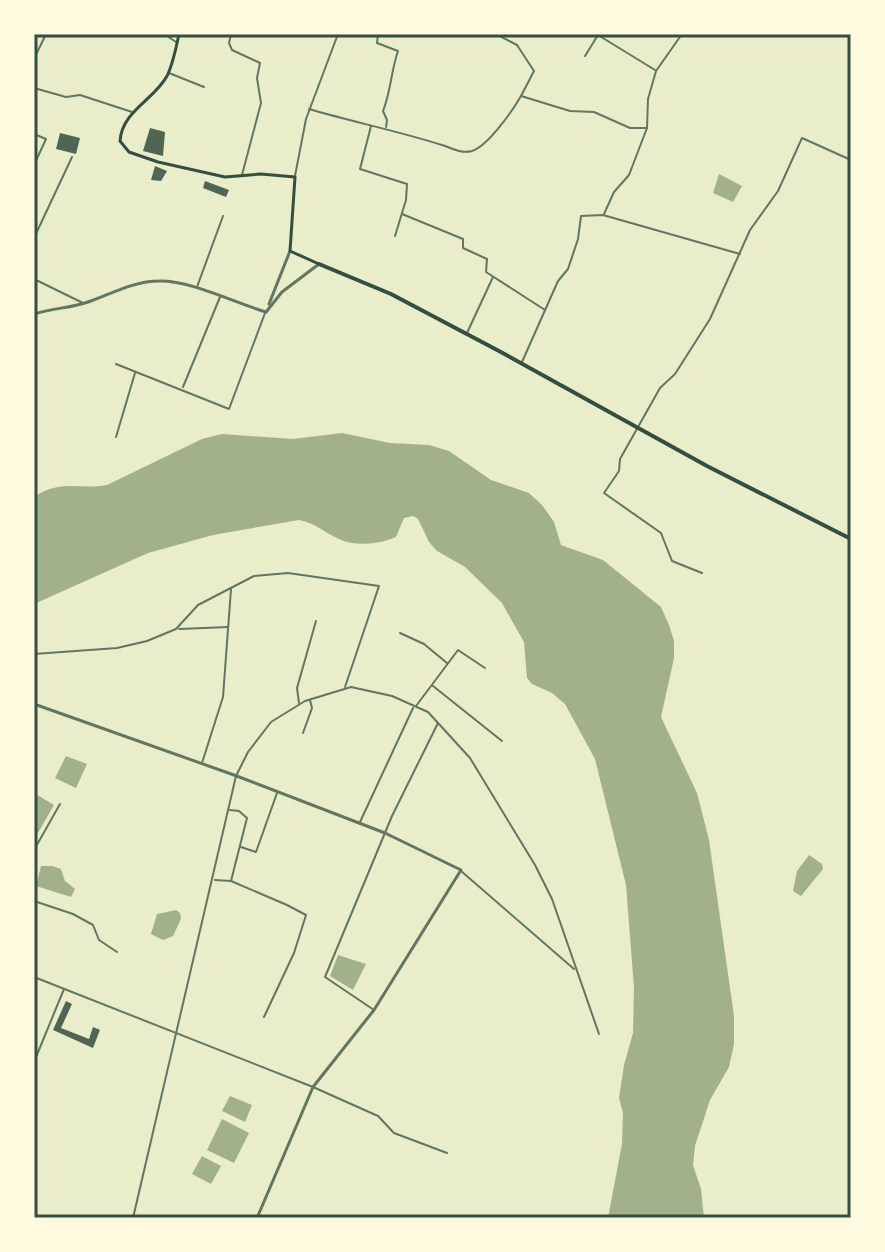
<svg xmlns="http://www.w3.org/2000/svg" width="885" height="1252" font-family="'Open Sans',sans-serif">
<rect width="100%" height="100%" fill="#e9edc9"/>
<g fill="#a3b18a">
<polygon points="719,174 742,186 733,202 713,193"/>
<path d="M342,433l48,10 39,2 20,6 42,29 38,13 13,12 12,17 7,23 42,15 58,47 8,18 5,16v17l-13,59 36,76 12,47 25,176v28l-5,23 -19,33 -15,46 -2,19 8,24 3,29h-96l14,-74 1,-31 -4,-15 5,-33 9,-32 1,-45 -8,-103 -31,-126 -30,-55 -13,-11 -20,-9 -5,-6 -3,-36 -22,-39 -37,-36 -28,-16 -8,-9 -11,-23 -5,-3 -9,2 -8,19c-17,7 -40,10 -57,2 -14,-6 -23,-16 -40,-19l-86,15 -65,18 -114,51v-107c27,-18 44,-7 73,-12l95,-46 20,-5 71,5z"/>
<polygon points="66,756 87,764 76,788 55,778"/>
<polygon points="34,793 54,805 34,840"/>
<polygon points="809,855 822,864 823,869 801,896 793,891 797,871"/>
<polygon points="41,866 52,866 61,869 65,881 75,889 71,897 36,886"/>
<polygon points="176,910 180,913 181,919 173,936 163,940 151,934 157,914"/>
<polygon points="338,955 366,964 353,990 330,976"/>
<polygon points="230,1096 252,1105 245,1122 222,1111"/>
<polygon points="222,1119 249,1133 234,1163 207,1150"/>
<polygon points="202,1156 221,1166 211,1184 192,1174"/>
</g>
<g fill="#4f6655">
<polygon points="150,128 165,132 163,156 143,151"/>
<polygon points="60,133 80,138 76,154 56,149"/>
<polygon points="155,166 167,171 161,181 151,180"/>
<polygon points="205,181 229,190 226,197 203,188"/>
<polygon points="66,1001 72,1004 61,1028 89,1039 93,1027 100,1030 93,1048 53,1030"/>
</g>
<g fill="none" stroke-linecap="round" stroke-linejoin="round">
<g stroke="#617663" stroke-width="2">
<polyline points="164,34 176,42"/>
<polyline points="231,34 229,43 232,50 260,63 257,78 261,103 242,175"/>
<path d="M378,34l-1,9 21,8c-7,20 -7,40 -15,60l4,9 -1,7"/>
<polyline points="496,34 517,45 534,71 521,96 570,111 594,112 630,128 647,128"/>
<polyline points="743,34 747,36"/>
<polyline points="585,56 598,35 655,70"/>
<polyline points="34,59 46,34"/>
<polyline points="169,73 204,87"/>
<polyline points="34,88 66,97 80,95 132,112"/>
<path d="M309,109c44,13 89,22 133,36 10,3 19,9 30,6 16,-5 41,-41 49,-55"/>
<polyline points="371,126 360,169 407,184 406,200 395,236"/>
<polyline points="34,134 46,139 34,165"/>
<polyline points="295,176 306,119 338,34"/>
<polyline points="402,214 463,239 463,248 487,259 486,272 545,310"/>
<polyline points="604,214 614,192 629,175 647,128 648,99 656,71 682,34"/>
<polyline points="34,238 72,157"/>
<polyline points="34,279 83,303"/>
<polyline points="197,287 223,216"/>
<polyline points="467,333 493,277"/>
<polyline points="522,362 558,281 568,269 578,239 581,216 603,215 740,254"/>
<polyline points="116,364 229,409 265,313"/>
<polyline points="183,387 220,297"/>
<polyline points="116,437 135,373"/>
<polyline points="702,573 672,561 661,533 604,493 619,471 620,459 660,388 675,374 710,319 750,230 778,191 802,138 851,160"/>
<polyline points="179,629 228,627"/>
<polyline points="400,633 424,644 447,663"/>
<polyline points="34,654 117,648 147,641 176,629 198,605 254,576 288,573 379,586 345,687"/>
<polyline points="433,686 502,741"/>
<polyline points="299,703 297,688 316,621"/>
<polyline points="416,706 458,650 485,668"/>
<polyline points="303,733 312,708 310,700"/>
<polyline points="202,763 223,697 231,589"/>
<polyline points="360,822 413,708"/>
<polyline points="241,847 256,852 277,793"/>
<polyline points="34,850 60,804"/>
<polyline points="461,871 574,969"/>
<polyline points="215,880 231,881 247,818 239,811 230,810"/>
<polyline points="231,881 287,905 306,915 294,953 264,1017"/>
<polyline points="34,901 73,914 93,925 99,940 117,952"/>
<polyline points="34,977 313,1087 378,1116 394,1133 447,1153"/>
<polyline points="374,1010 325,977 392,816 438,723"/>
<polyline points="34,1062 64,989"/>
<polyline points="133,1218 236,776 248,752 271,722 305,701 351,687 392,696 428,712 470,758 535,865 552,899 599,1034"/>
</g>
<g stroke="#617663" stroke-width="3">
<polyline points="269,304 290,251"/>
<polyline points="266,312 282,292 319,264"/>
<path d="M34,314c18,-6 38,-6 54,-12 23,-8 46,-21 71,-21 31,-1 76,22 107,31"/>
<polyline points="34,704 234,775 385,833 461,870 374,1010 313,1087 257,1218"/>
</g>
<path stroke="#344e41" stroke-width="3" d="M179,34c-3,14 -6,30 -12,42 -13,24 -45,35 -47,65l9,11 29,10 67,15 36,-3 34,3 -5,74 29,13"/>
<polyline stroke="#344e41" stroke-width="4" points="319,264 391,294 499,351 707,466 851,539"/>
</g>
<rect width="885" height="1252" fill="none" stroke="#fefae0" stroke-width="72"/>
<rect x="36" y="36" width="813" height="1180" fill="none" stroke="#344e41" stroke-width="3"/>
</svg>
